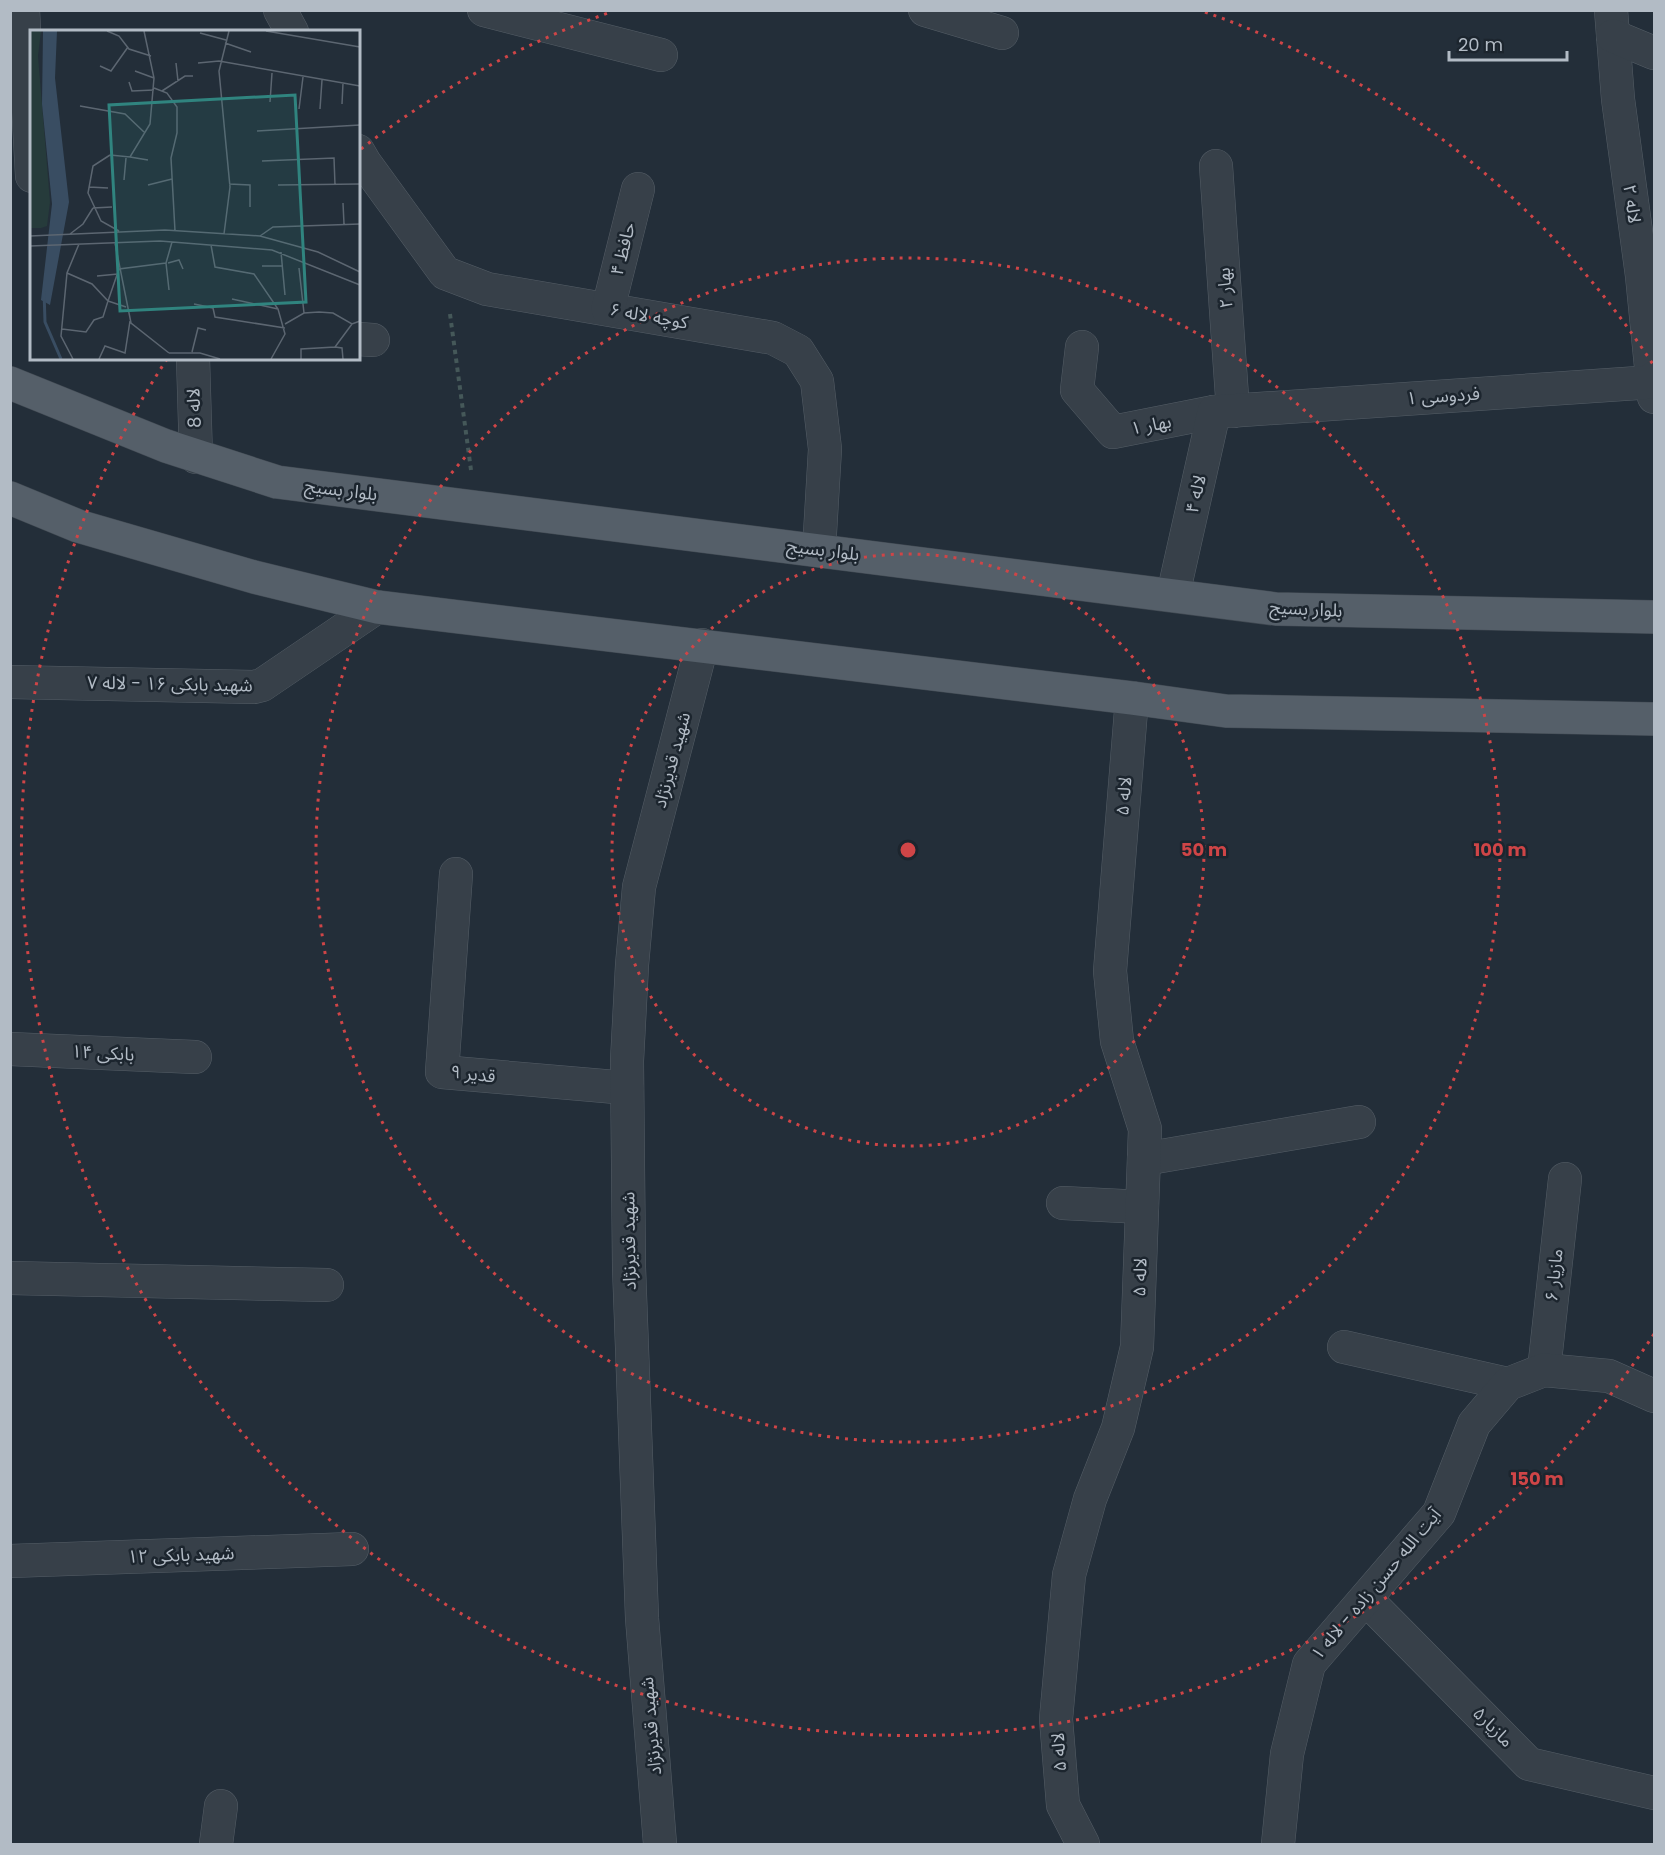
<svg xmlns="http://www.w3.org/2000/svg" width="1665" height="1855" font-family="Poppins,'Noto Sans Arabic',sans-serif">
<rect width="100%" height="100%" fill="#232e39"/>
<g fill="none" stroke-linecap="round" stroke-linejoin="round">
<g stroke="#555e67" stroke-width="34">
<g id="minor">
<polyline points="23,10 32,176"/>
<polyline points="280,10 292,32"/>
<polyline points="484,10 661,55"/>
<polyline points="925,10 1002,33"/>
<polyline points="1611,10 1618,99 1642,276 1654,397"/>
<polyline points="1613,36 1654,53"/>
<polyline points="358,151 365,163 445,273 487,289 773,338 798,351 817,381 825,449 819,550"/>
<polyline points="1216,166 1233,411"/>
<polyline points="608,309 638,189"/>
<polyline points="358,339 373,340"/>
<polyline points="1082,347 1077,390 1113,432 1214,412"/>
<polyline points="193,358 196,457"/>
<polyline points="1173,595 1214,412 1653,382 1654,378"/>
<polyline points="10,682 254,687 262,685 377,607"/>
<polyline points="456,874 442,1072 627,1088"/>
<polyline points="10,1049 195,1057"/>
<polyline points="1144,1159 1359,1122"/>
<polyline points="1063,1203 1142,1207"/>
<polyline points="10,1278 327,1285"/>
<polyline points="1344,1347 1508,1384"/>
<polyline points="1544,1370 1565,1179"/>
<polyline points="10,1561 352,1549"/>
<polyline points="1366,1599 1529,1764 1654,1793"/>
<polyline points="216,1844 221,1806"/>
<polyline points="1083,1844 1063,1805 1056,1719 1069,1575 1090,1499 1118,1428 1137,1347 1145,1129 1117,1041 1110,971 1132,698"/>
<polyline points="1278,1844 1287,1754 1309,1664 1439,1513 1474,1424 1508,1384 1544,1370 1609,1376 1654,1396"/>
</g>
</g>
<g stroke="#555e67" stroke-width="34">
<polyline id="tertiary" points="660,1844 642,1618 629,1267 627,1061 632,965 639,887 702,645"/>
</g>
<g stroke="#404952" stroke-width="34">
<g id="primary">
<polyline points="10,383 166,446 277,482 1276,609 1654,617"/>
<polyline points="10,498 78,526 254,577 377,607 1132,698 1226,711 1654,719"/>
</g>
</g>
<polyline stroke="#455859" stroke-width="4" stroke-dasharray="4.5 4.5" stroke-linecap="butt" points="450,314 471,470"/>
<use href="#minor" stroke="#374049" stroke-width="33"/>
<use href="#tertiary" stroke="#374049" stroke-width="33"/>
<use href="#primary" stroke="#555f69" stroke-width="33"/>
</g>
<g fill="none" stroke="#cf4547" stroke-width="3" stroke-dasharray="3 6">
<circle cx="908" cy="850" r="296"/>
<circle cx="908" cy="850" r="592"/>
<path d="M1654 1334A889 889 0 1 1 167 359M361 149A889 889 0 0 1 611 12M1205 12A889 889 0 0 1 1654 366"/>
</g>
<g text-anchor="middle" stroke-width="5" stroke-linejoin="round" paint-order="stroke">
<g font-size="18" fill="#b2bbc5" stroke="#1c252e">
<text transform="translate(1632 204) rotate(82)" y="6">لاله ۲</text>
<text transform="translate(623 249) rotate(-76)" y="6">حافظ ۴</text>
<text transform="translate(1225 288) rotate(-94)" y="6">بهار ۲</text>
<text transform="translate(649 316) rotate(10)" y="6">کوچه لاله ۶</text>
<text transform="translate(1443 396) rotate(-4)" y="6">فردوسی ۱</text>
<text transform="translate(194 408) rotate(-92)" y="6">لاله 8</text>
<text transform="translate(1151 425) rotate(-11)" y="6">بهار ۱</text>
<text transform="translate(341 490) rotate(7)" y="6">بلوار بسیج</text>
<text transform="translate(1196 494) rotate(-77)" y="6">لاله ۴</text>
<text transform="translate(823 550) rotate(7)" y="6">بلوار بسیج</text>
<text transform="translate(1306 609) rotate(3)" y="6">بلوار بسیج</text>
<text transform="translate(170 684) rotate(1)" y="6">شهید بابکی ۱۶ - لاله ۷</text>
<text transform="translate(672 760) rotate(-75)" y="6">شهید قدیرنژاد</text>
<text transform="translate(1124 796) rotate(-85)" y="6">لاله ۵</text>
<text transform="translate(103 1053) rotate(3)" y="6">بابکی ۱۴</text>
<text transform="translate(473 1074) rotate(7)" y="6">قدیر ۹</text>
<text transform="translate(629 1241) rotate(-91)" y="6">شهید قدیرنژاد</text>
<text transform="translate(1554 1275) rotate(-84)" y="6">مازیار ۶</text>
<text transform="translate(1140 1277) rotate(-88)" y="6">لاله ۵</text>
<text transform="translate(181 1555) rotate(-2)" y="6">شهید بابکی ۱۲</text>
<text transform="translate(1376 1584) rotate(-50)" y="6">آیت الله حسن زاده - لاله ۱</text>
<text transform="translate(651 1726) rotate(-95)" y="6">شهید قدیرنژاد</text>
<text transform="translate(1493 1727) rotate(45)" y="6">مازیار۵</text>
<text transform="translate(1059 1752) rotate(-94)" y="6">لاله ۵</text>
</g>
</g>
<g transform="translate(30 30)">
<rect width="330" height="330" fill="#232e39"/>
<path d="M0,1h11l-3,25 12,146 -3,24 -6,2h-11z" fill="#263b3b"/>
<path d="M13,1h14l-2,47 14,124 -19,103 -9,-5 11,-96 -10,-100z" fill="#394d62"/>
<path fill="none" stroke="#394d62" stroke-width="3" d="M14,261l1,31 16,37"/>
<path fill="none" stroke="#5c6671" stroke-width="1.5" d="M77,1l12,5 10,13 22,7M236,1l94,16M170,3l26,7M195,13l26,9M146,33l2,18M168,33l21,-2 141,25M70,36l11,5 17,-24M105,41l19,7M99,52l3,9 22,-1M124,58l13,5 10,14v26l-6,25 4,73M132,61l23,-15h8M240,72l2,-29M312,74l1,-21M50,76l45,8 19,18M269,79l4,-32M290,79l2,-29M227,101l103,-6M80,125l20,2 20,-33 4,-46 -10,-47M80,125l-17,11 -5,27 13,28 18,10M100,127l18,3M232,131l72,-3 1,27M94,150l2,-22M199,154l21,1v22M118,155l24,-6M248,155l82,-1M59,157l19,1M313,173l1,21M63,178l19,-1M40,204l13,-10 10,-16M194,204l6,-47 -11,-116 10,-40M0,206l135,-6 95,6 58,16 42,20M230,206l13,-9 87,-3M85,213l16,80 38,30M181,215l4,22 39,7 24,35 7,25 -14,25M0,216l130,-5 112,9 88,35M251,222l4,43M136,233l3,27M136,233l6,-21M138,233l11,-3 4,9M232,236h20M269,238l5,45M67,246l21,-2M202,269l46,10M164,274l19,4 2,9 70,11M96,277l-18,-6 11,-32 47,-6M255,294l19,-11 15,-1 14,1 19,11 8,-3M32,299l24,3 8,-12 9,-3 5,-16 -16,-17 -25,-11M305,317l7,1 1,11M162,322l6,-24 8,2M139,323h31l20,6M43,329l-12,-23 6,-63 12,-29M69,329l6,-13 20,7 5,-32M271,329v-10l34,-2 17,-23"/>
<path fill="#30847f" fill-opacity="0.15" stroke="#30847f" stroke-width="3" d="M265,65l11,207 -186,9 -11,-206z"/>
<rect width="330" height="330" fill="none" stroke="#b2bbc5" stroke-width="3"/>
</g>
<circle cx="908" cy="850" r="9" fill="#cf4547" stroke="#1c252e" stroke-width="3"/>
<g font-size="18" text-anchor="middle" font-weight="bold" fill="#cf4547" stroke="#1c252e" stroke-width="5" stroke-linejoin="round" paint-order="stroke">
<text x="1204" y="856">50 m</text>
<text x="1500" y="856">100 m</text>
<text x="1537" y="1485">150 m</text>
</g>
<rect width="1665" height="1855" fill="none" stroke="#b2bbc5" stroke-width="24"/>
<path d="M1449 51v9h118v-9" fill="none" stroke="#b2bbc5" stroke-width="3"/>
<text x="1458" y="51" font-size="18" fill="#b2bbc5" stroke="#1c252e" stroke-width="4.5" paint-order="stroke">20 m</text>
</svg>
